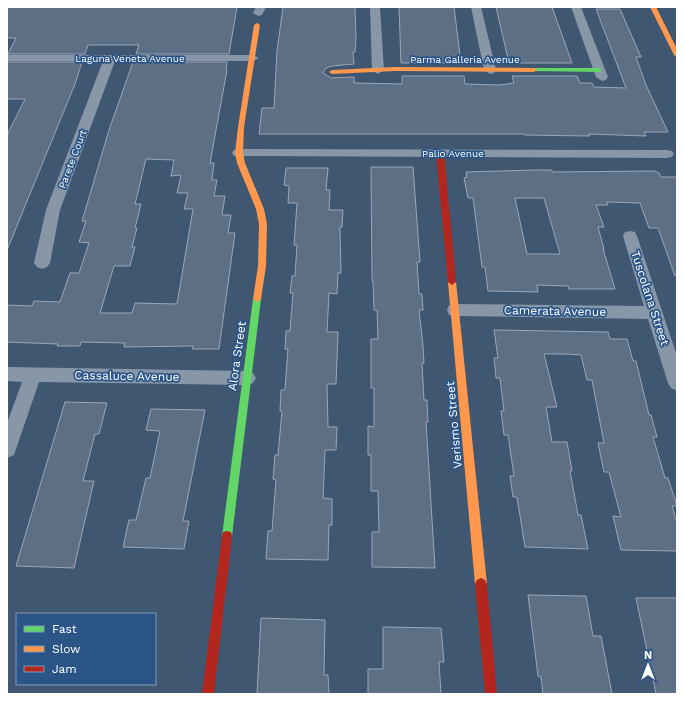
<svg xmlns="http://www.w3.org/2000/svg" width="684" height="701" font-family="'Work Sans',sans-serif">
<rect width="100%" height="100%" fill="#405772"/>
<g fill="#5d6f84" stroke="#9aa7b6" fill-rule="evenodd">
<polygon points="7,7 237,7 229,54 136,54 139,45 88,45 85,54 8,54 16,38 7,38"/>
<polygon points="283,7 355,7 356,38 355,52 353,52 354,64 332,66 326,68 323,73 331,78 354,77 354,83 402,84 402,76 464,76 465,84 500,85 514,83 512,76 577,76 580,83 592,83 594,87 626,88 596,9 620,9 641,57 636,57 646,85 668,132 644,132 646,136 589,134 590,136 524,135 524,134 259,134 262,108 274,108 277,51"/>
<polygon points="399,7 454,7 461,63 401,63"/>
<polygon points="496,7 552,7 572,63 509,63"/>
<polygon points="7,62 82,62 75,84 7,250 7,135 25,99 7,99"/>
<path d="M133,62h94l-1,8h1l-17,93h4l-2,17h5l-3,16h11l-3,19h9l-3,18h7l-16,116h-27l1,-3 -69,1 1,-4 -44,-1 -1,4h-23l1,-2 -51,-2v-37l25,1 2,-5 26,1 10,-29h9l10,-30 -10,-1 7,-21h-4l27,-91zM146,159l28,1 -3,16 10,-1 -4,18h11l-4,16h9l-16,95 -42,-1 -3,10h-32l14,-47h16l5,-19h-3l5,-19h-2l6,-24h-6z"/>
<polygon points="371,167 413,167 420,262 417,262 419,294 422,294 423,310 419,310 423,346 424,363 422,363 424,400 427,400 428,422 426,422 435,568 372,567 372,532 379,532 378,491 371,491 371,455 368,455 368,426 374,427 374,388 371,388 371,339 378,339 377,310 374,310 373,281 372,281"/>
<polygon points="286,168 328,168 326,190 330,190 329,210 343,210 342,227 340,227 341,273 338,273 337,294 329,293 327,332 338,332 336,384 327,384 328,427 337,427 336,450 325,450 323,498 332,499 332,525 329,525 328,560 266,559 268,531 272,531 276,480 273,479 275,455 278,455 282,411 280,411 281,390 285,390 288,349 285,349 286,331 290,331 293,293 290,293 292,276 295,276 297,245 294,245 297,203 288,203 289,186 284,185"/>
<path d="M536,170h16v2l102,-1 5,2 2,4h16v99h-2l-17,-48h-9l-9,-25 -33,-1 1,3h-12l8,22h-6l6,22h-1l12,40h-46l-1,-3 -31,-1 1,7 -50,-1 -3,-24h-3l-9,-69h-5l-4,-20 3,-1 -1,-5zM515,198h29l16,56h-33z"/>
<polygon points="494,330 608,332 610,339 627,339 633,361 636,361 649,415 651,415 657,437 653,437 665,478 668,478 677,506 672,506 677,523 677,551 621,550 613,516 621,517 609,472 604,472 598,443 604,443 592,380 587,380 581,355 567,354 544,354 557,407 546,407 552,442 567,442 572,471 570,471 578,515 581,515 588,549 525,547 517,497 513,497 510,476 514,476 508,435 504,435 501,411 504,411 500,378 496,378 494,358 498,358"/>
<polygon points="65,402 107,403 99,434 95,434 83,481 94,481 74,568 16,566"/>
<polygon points="151,409 205,410 183,521 189,521 184,549 123,547 129,520 136,520 146,478 150,478 160,431 146,430"/>
<polygon points="528,595 586,596 593,636 601,636 612,694 543,694 541,677 538,676"/>
<polygon points="636,598 677,598 677,694 656,694"/>
<polygon points="261,618 325,620 324,675 328,675 329,694 257,694"/>
<polygon points="383,627 441,628 444,662 439,662 441,694 368,694 368,669 383,669"/>
</g>
<g fill="none" stroke-linecap="round" stroke-linejoin="round">
<g fill="#8797a8" fill-rule="evenodd">
<polygon points="256,7 266,7 262,15 258,16 253,13"/>
<polygon points="370,7 380,7 384,70 378,74 372,70"/>
<polygon points="471,7 481,7 496,70 494,73 490,74 484,70"/>
<polygon points="571,7 581,7 608,77 606,80 602,81 596,77"/>
<polygon points="7,55 253,55 259,58 253,61 115,61 60,210 50,263 47,267 42,269 37,267 34,263 46,210 103,61 7,61"/>
<polygon points="239,149 667,150 672,151 674,154 672,157 667,158 234,156 232,153 234,150"/>
<polygon points="630,231 635,232 637,236 677,356 677,391 671,388 668,383 648,319 455,316 449,315 447,310 449,305 455,304 644,306 623,236 625,232"/>
<polygon points="7,367 247,371 253,373 256,378 253,383 247,385 39,382 16,449 14,455 7,458 7,423 22,382 7,381"/>
</g>
<g fill="#63d668" fill-rule="evenodd">
<polygon points="534,68 599,68 602,70 599,72 532,71 532,69"/>
<polygon points="257,296 261,299 232,536 231,540 227,541 223,540 222,536 253,299"/>
</g>
<g fill="#ff974d" fill-rule="evenodd">
<polygon points="650,7 656,7 677,49 677,57 674,55"/>
<polygon points="257,23 260,25 244,127 243,153 245,163 264,209 267,224 266,266 261,299 257,302 253,299 258,266 259,224 256,209 237,163 235,153 238,127 254,25"/>
<polygon points="395,67 534,68 537,70 534,72 395,71 332,74 329,72 332,70"/>
<polygon points="452,279 456,282 487,584 485,588 481,590 477,588 475,584 448,282"/>
</g>
<g fill="#b3261e" fill-rule="evenodd">
<polygon points="437,151 443,151 444,153 456,282 452,285 448,282 436,153"/>
<polygon points="227,531 231,532 232,536 214,694 202,694 222,536 223,532"/>
<polygon points="481,578 485,580 487,584 497,694 485,694 475,584 477,580"/>
</g>
</g>
<g text-anchor="middle" stroke-width="3.5" stroke-linejoin="round" paint-order="stroke">
<g font-size="10" fill="#fff" stroke="#2b5587">
<text x="130" y="62">Laguna Veneta Avenue</text>
<text x="465" y="63">Parma Galleria Avenue</text>
<text x="453" y="157">Palio Avenue</text>
<text transform="translate(72 159) rotate(-69)" y="4">Parete Court</text>
</g>
<g font-size="12" fill="#fff" stroke="#2b5587">
<text transform="translate(650 298) rotate(72)" y="4">Tuscolana Street</text>
<text transform="translate(555 311) rotate(1)" y="4">Camerata Avenue</text>
<text transform="translate(237 356) rotate(-82)" y="4">Alora Street</text>
<text transform="translate(127 376) rotate(1)" y="4">Cassaluce Avenue</text>
<text transform="translate(454 425) rotate(-95)" y="4">Verismo Street</text>
</g>
</g>
<rect width="684" height="701" fill="none" stroke="#ffffff" stroke-width="16"/>
<rect x="16" y="613" width="140" height="72" fill="#2b5587" stroke="#8099b7"/>
<rect x="24" y="626" width="20" height="6" fill="#63d668" stroke="#8099b7"/>
<text x="52" y="633" font-size="12" fill="#ffffff">Fast</text>
<rect x="24" y="646" width="20" height="6" fill="#ff974d" stroke="#8099b7"/>
<text x="52" y="653" font-size="12" fill="#ffffff">Slow</text>
<rect x="24" y="666" width="20" height="6" fill="#b3261e" stroke="#8099b7"/>
<text x="52" y="673" font-size="12" fill="#ffffff">Jam</text>
<g transform="translate(648 665)" stroke="#2b5587" stroke-width="3" paint-order="stroke">
<path d="M0-3L7 15L0 10L-7 15Z" fill="#ffffff"/>
<text y="-6" font-size="11" font-weight="bold" text-anchor="middle" fill="#ffffff">N</text>
</g>
</svg>
